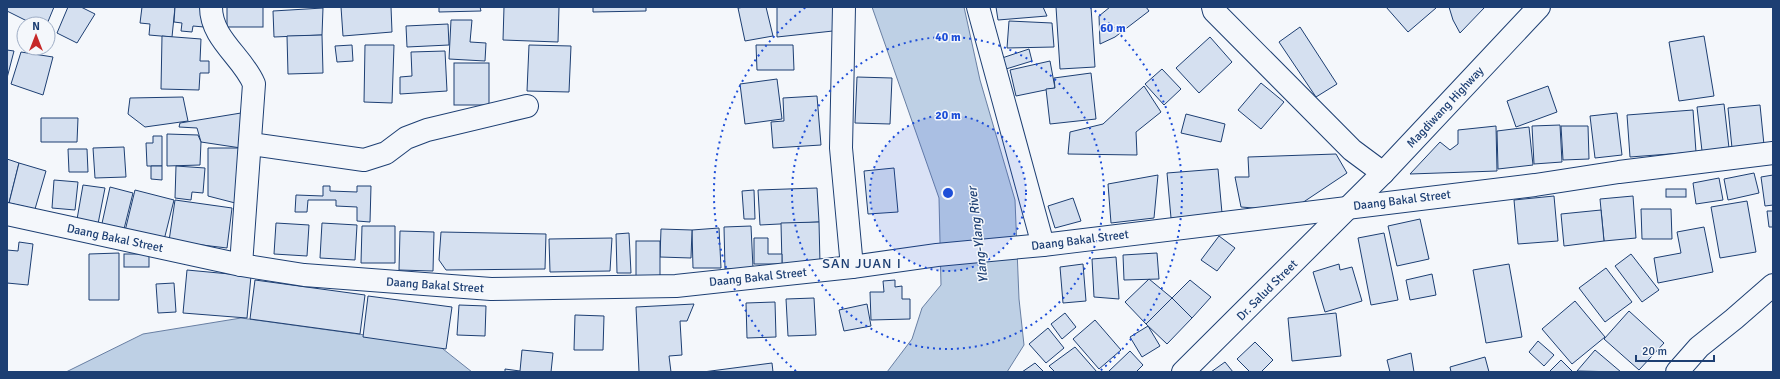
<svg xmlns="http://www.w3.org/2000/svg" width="1780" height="379" font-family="Signika,sans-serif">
<rect width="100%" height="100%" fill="#f4f7fb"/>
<g fill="#bed0e5" stroke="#687fa3">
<polygon points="872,7 964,7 980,80 1015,200 1019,299 1024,345 1007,372 887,372 912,339 922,308 941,285 939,198"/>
<polygon points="241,318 438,345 472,372 66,372 143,334"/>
</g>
<g fill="#d5e0f0" stroke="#1d3f73">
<polygon points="7,7 54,7 47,24 33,24 7,11"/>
<polygon points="68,7 81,7 95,14 77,43 57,33"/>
<polygon points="142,7 175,7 172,37 149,35 150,24 140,23"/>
<polygon points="175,7 206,7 204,27 193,26 192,32 181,31 182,23 174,22"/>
<rect x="227" y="7" width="36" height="20"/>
<polygon points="341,7 391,7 392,32 343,36"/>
<polygon points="439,7 480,7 481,11 439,12"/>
<polygon points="504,7 559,7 558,42 503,40"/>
<polygon points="593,7 646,7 646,11 593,12"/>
<polygon points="745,7 766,7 773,36 745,41 738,8"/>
<polygon points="777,7 833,7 833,31 777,37"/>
<polygon points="996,7 1043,7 1047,16 998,20"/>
<polygon points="1056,7 1091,7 1095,67 1060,69"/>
<polygon points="1110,7 1146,7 1149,11 1115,37 1100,44 1099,16"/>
<polygon points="1386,7 1435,7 1436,8 1408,32"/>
<polygon points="1449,7 1485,7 1460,33 1453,20"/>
<polygon points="323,8 322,35 274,37 273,11"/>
<polygon points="451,20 472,20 470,42 486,43 485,61 449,59"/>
<polygon points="1009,21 1052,23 1054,47 1007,48"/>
<polygon points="448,24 449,45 407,47 406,26"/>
<polygon points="1300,27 1337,84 1316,97 1279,42"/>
<polygon points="322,35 323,73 288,74 287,36"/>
<polygon points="162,36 201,39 200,61 209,61 209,73 200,73 199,90 161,89"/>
<polygon points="1704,36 1714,96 1679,101 1669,42"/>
<polygon points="1210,37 1232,62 1199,93 1176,68"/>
<polygon points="352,45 353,61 337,62 335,46"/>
<polygon points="365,45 394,45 392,103 364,102"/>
<polygon points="529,45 571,46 569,92 527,91"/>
<polygon points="756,45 793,45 794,70 757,70"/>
<polygon points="1029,49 1032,61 1006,69 1002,58"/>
<polygon points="7,50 14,51 7,78"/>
<polygon points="445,51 447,91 400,94 400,77 412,76 411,52"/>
<polygon points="21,52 53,57 43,95 11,84"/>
<polygon points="1050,61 1055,88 1016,96 1010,70"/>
<rect x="454" y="63" width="35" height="42"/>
<polygon points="1162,69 1181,89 1164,105 1145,84"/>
<polygon points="1091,73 1096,119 1050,124 1046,89 1055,88 1054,78"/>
<polygon points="857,77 892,78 890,124 855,123"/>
<polygon points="777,79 782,119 745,124 740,84"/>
<polygon points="1261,83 1284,102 1261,129 1238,110"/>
<polygon points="1144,86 1161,112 1136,132 1137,155 1068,154 1070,132 1103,124"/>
<polygon points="1548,86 1557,112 1516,127 1507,101"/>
<polygon points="817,96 821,145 773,148 771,122 784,121 783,98"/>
<polygon points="183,97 188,121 145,127 128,114 130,98"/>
<polygon points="1724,104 1729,148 1702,151 1697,107"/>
<polygon points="1760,105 1764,145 1732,148 1728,108"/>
<polygon points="1693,110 1696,152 1630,157 1627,115"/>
<polygon points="241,113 241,148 201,142 197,128 179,127 180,123"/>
<polygon points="1617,113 1622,155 1595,158 1590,116"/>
<polygon points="1186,114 1225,124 1221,142 1181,133"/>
<polygon points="41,118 78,118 77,142 41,142"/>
<polygon points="1560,125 1562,162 1534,164 1532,126"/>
<polygon points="1496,126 1497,171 1410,174 1440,142 1450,150 1458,144 1458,130"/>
<polygon points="1561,126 1588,126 1589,159 1563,160"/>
<polygon points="1529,127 1533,165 1498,169 1497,131"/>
<polygon points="167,134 198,135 201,142 200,165 167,166"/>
<polygon points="153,136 162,136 162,166 147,166 146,143 153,143"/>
<polygon points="124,147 126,177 95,178 93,148"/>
<polygon points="208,148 241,148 239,204 208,196"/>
<polygon points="68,149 87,149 88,172 69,172"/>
<polygon points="1336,154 1347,173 1290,211 1241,207 1235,177 1249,177 1248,157"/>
<polygon points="7,159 19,163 9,203 7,203"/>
<polygon points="19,163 46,171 35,209 9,203"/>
<polygon points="151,166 162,166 162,180 151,179"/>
<polygon points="176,166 205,168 203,193 192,192 191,200 175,198"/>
<polygon points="894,168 898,212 868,214 864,171"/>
<polygon points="1218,169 1222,213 1171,218 1167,173"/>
<polygon points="1754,173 1759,193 1728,200 1724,179"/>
<polygon points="1158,175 1154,218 1111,223 1108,184"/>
<polygon points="1773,175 1773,205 1765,206 1761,177"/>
<polygon points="1719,178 1723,200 1696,204 1693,183"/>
<polygon points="54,180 78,182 75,210 52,208"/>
<polygon points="83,185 105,188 97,229 76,225"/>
<polygon points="323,186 330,186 330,191 357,192 357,186 371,186 370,222 357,221 357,207 336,206 336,200 308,200 307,212 295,212 296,195 323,196"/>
<polygon points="110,187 133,193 123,233 101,228"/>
<polygon points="817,188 819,222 760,225 758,190"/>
<rect x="1666" y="189" width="20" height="8"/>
<polygon points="135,190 174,200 164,240 125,231"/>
<polygon points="754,190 755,219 744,219 742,191"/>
<polygon points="1554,196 1558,241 1518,244 1514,200"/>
<polygon points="1633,196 1636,238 1604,241 1600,199"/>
<polygon points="1073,198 1081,221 1055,228 1048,206"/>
<polygon points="175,200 232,208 227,248 169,241"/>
<polygon points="1747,201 1756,252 1720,258 1711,207"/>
<polygon points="1641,209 1671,209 1672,239 1642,239"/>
<polygon points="1601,210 1604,241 1564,246 1561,214"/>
<polygon points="1767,211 1773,211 1773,227 1769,227"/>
<polygon points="1420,219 1429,259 1397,266 1388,226"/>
<polygon points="819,222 820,263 782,264 781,223"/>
<polygon points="276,223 309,225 307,256 274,254"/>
<polygon points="322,223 357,225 355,260 320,258"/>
<polygon points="362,226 395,226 395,263 361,263"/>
<polygon points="751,226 753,268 725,269 724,227"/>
<polygon points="1704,227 1713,272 1658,283 1654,258 1681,253 1677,232"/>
<polygon points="719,228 721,268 693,268 692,230"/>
<polygon points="661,229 692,230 691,258 660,257"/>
<polygon points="400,231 434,232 433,271 399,270"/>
<polygon points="441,232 546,234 545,269 446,270 439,260"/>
<polygon points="629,233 631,273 617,273 616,234"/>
<polygon points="1384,233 1398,300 1371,305 1358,238"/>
<polygon points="1219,236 1235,248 1217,271 1201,260"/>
<polygon points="612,238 610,271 550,272 549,239"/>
<polygon points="754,238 768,238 768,254 782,254 782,264 754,264"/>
<rect x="636" y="241" width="24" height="36"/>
<polygon points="19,242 33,244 28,285 7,283 7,250 18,251"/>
<polygon points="119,253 119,300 89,300 89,254"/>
<polygon points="1157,253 1159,279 1124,280 1123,255"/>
<rect x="124" y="254" width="25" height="13"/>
<polygon points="1631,254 1659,290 1642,302 1615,266"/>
<polygon points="1116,257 1119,299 1094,297 1092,259"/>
<polygon points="1083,264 1086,301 1063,303 1060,267"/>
<polygon points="1339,264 1340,270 1352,267 1362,301 1325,312 1313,272"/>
<polygon points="1509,264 1522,337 1486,343 1473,270"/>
<polygon points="1606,268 1632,302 1605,322 1579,288"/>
<polygon points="187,270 251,276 247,318 183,313"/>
<polygon points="1432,274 1436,295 1410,300 1406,280"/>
<polygon points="1149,279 1172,298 1146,324 1125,302"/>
<polygon points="255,280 365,295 360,334 250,319"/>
<polygon points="895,280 895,287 902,286 902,299 910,299 910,319 871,320 870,292 884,292 883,281"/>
<polygon points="1190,280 1211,297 1192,318 1172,298"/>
<polygon points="174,283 176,312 158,313 156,284"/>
<polygon points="368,296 452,307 446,349 363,337"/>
<polygon points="814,298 816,335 788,336 786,299"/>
<polygon points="1172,298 1192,318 1167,344 1146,324"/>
<polygon points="1575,301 1605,337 1572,364 1542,329"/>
<polygon points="775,302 776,337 747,338 746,303"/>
<polygon points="694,304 687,321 680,321 682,355 669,356 671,372 639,372 636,307"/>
<polygon points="867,304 871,326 844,331 839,310"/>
<polygon points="459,305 486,306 485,336 457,335"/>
<polygon points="1629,311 1664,343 1639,370 1604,339"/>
<polygon points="1065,313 1076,327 1062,339 1051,324"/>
<polygon points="1336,313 1341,356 1292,361 1288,318"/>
<polygon points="575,315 604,316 603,350 574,350"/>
<polygon points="1095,320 1121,350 1099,369 1073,339"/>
<polygon points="1148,326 1160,346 1142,357 1130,337"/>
<polygon points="1048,328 1064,348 1046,363 1029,344"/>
<polygon points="1538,341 1554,355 1544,366 1529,352"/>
<polygon points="1255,342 1273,360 1261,372 1250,372 1237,359"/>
<polygon points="1075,347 1097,372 1055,372 1049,366"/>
<polygon points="522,350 553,353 551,372 505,372 505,369 520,371"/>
<polygon points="1595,350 1621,372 1577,371"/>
<polygon points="1130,351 1143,365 1136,372 1108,372"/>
<polygon points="1411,353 1414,372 1390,372 1387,360"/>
<polygon points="1485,357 1489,372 1451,372 1450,367"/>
<polygon points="1561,360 1573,372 1549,372"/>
<polygon points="1225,362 1233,372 1211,372"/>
<polygon points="772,363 773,372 703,372"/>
<polygon points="1035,363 1044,372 1022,372"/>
</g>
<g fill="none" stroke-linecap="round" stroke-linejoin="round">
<g stroke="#1d3f73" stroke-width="24">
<g id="street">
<path d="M211,7c0,32 32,50 43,77l-13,181"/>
<polyline points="978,7 1043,245"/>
<polyline points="1213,7 1214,11 1352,150 1383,173"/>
<polyline points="251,144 364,160 386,153 406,138 427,130 527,106"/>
</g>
</g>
<g stroke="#1d3f73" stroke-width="24">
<g id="secondary">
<polyline points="844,7 841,148 852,267"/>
<polyline points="7,214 241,265 304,275 491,289 676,286 852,267 937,255 1043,245 1535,185 1619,172 1773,153"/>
<polyline points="1183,372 1383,173 1539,7"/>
<polyline points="1677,372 1699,347 1734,319 1773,285"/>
</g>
</g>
<use href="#street" stroke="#f4f7fb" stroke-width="22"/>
<use href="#secondary" stroke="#f4f7fb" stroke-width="22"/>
</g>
<circle cx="948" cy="193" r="78" fill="#1d4ed8" fill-opacity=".12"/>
<g fill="none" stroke="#1d4ed8" stroke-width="2" stroke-dasharray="2 4">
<circle cx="948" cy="193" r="78"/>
<circle cx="948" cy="193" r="156"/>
<path d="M796 371A234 234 0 0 1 806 7M1090 7A234 234 0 0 1 1100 371"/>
</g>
<g text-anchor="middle" stroke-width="3" stroke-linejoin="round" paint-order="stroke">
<g font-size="12" fill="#1d3f73" stroke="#f4f7fb">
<text transform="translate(1445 107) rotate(-47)" y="4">Magdiwang Highway</text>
<text transform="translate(1402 200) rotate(-7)" y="4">Daang Bakal Street</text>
<text transform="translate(115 238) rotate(12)" y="4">Daang Bakal Street</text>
<text transform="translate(1080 240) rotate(-7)" y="4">Daang Bakal Street</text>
<text transform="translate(758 277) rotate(-6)" y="4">Daang Bakal Street</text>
<text transform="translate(435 285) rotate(4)" y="4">Daang Bakal Street</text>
<text transform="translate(1267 290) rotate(-45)" y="4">Dr. Salud Street</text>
</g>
<g font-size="13" font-style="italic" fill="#1d3f73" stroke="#f4f7fb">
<text transform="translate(977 235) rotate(-97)" y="5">Ylang-Ylang River</text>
</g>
<g font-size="14" letter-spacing="1" fill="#1d3f73" stroke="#f4f7fb">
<text x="862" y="268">SAN JUAN I</text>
</g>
</g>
<circle cx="948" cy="193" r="6" fill="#1d4ed8" stroke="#f4f7fb" stroke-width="2"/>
<g font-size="12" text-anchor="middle" font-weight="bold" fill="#1d4ed8" stroke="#f4f7fb" stroke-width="3" stroke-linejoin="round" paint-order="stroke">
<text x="1113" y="32">60 m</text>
<text x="948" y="41">40 m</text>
<text x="948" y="119">20 m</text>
</g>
<rect width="1780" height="379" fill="none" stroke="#1d3f73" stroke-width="16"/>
<g transform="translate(36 36)"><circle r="19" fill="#f4f7fb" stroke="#9eadc5"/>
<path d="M0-3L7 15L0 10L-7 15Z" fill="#c62828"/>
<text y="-6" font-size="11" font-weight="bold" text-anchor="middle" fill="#1d3f73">N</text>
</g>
<path d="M1636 355v6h78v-6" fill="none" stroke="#1d3f73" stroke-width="2"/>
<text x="1642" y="355" font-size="12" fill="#1d3f73" stroke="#f4f7fb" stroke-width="3" paint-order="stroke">20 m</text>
</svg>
